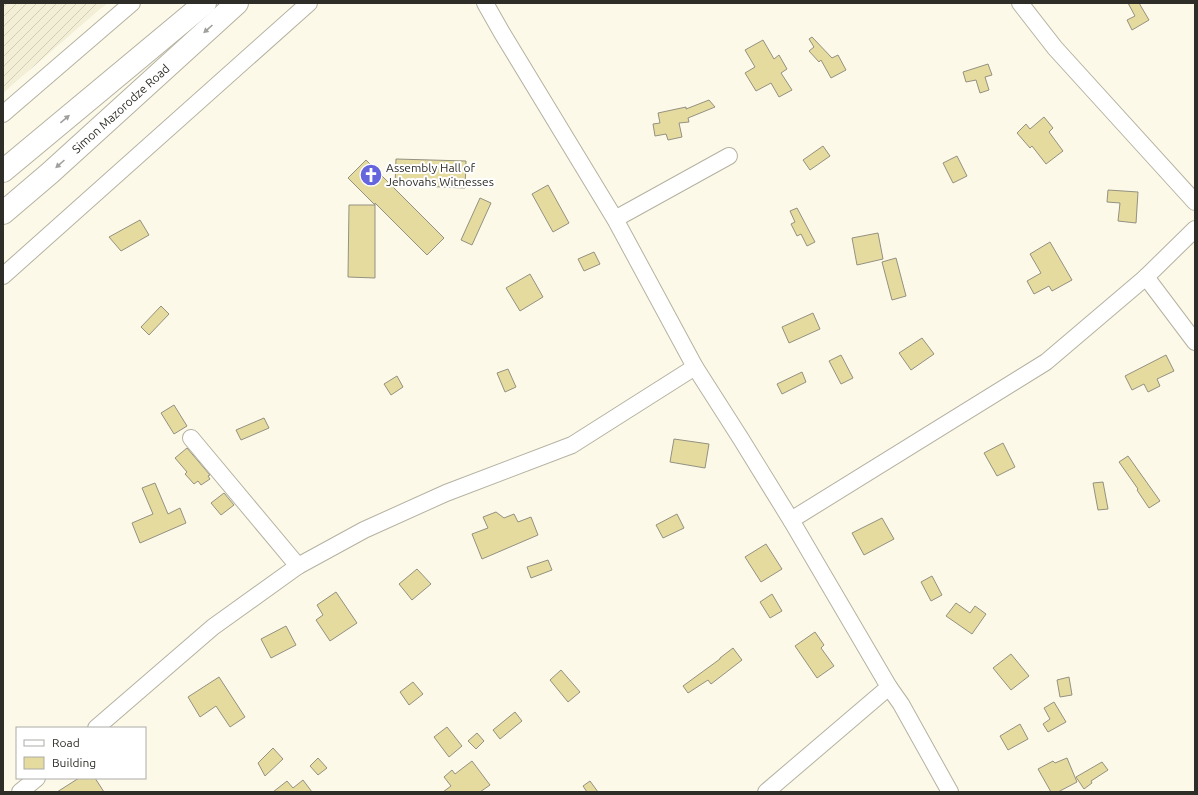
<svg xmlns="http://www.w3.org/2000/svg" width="1198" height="795" font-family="Ubuntu,sans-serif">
<defs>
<pattern id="industrial-furrows" width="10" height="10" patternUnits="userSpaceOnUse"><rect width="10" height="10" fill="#f3efd6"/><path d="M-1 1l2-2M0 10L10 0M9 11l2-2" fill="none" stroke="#d1cdb8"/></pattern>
</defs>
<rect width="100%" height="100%" fill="#fcf9e8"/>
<polygon fill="url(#industrial-furrows)" points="3,3 107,3 3,93"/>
<g fill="#e6db9f" stroke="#939181">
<polygon points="1128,3 1139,3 1149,20 1132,30 1127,20 1135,16"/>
<polygon points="812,37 832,58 838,55 846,70 831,78 821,60 819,62 809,51 814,47 809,39"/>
<polygon points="763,40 774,59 779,55 787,69 781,73 792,90 779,97 771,83 756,91 745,73 755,67 745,50"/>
<polygon points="988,64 992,75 985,77 989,90 980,93 976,80 966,82 963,72"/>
<polygon points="709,100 715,107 688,118 689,122 679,123 682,137 668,140 666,134 655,136 653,124 660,123 658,113 686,107 686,109"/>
<polygon points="1044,117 1053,128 1049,132 1063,151 1046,164 1032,146 1030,148 1017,133 1026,124 1030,129"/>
<polygon points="823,146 830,156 810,170 803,160"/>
<polygon points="957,156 967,176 953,183 943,163"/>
<polygon points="396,159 466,161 465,188 395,185"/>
<polygon points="366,160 444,238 427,255 375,203 375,278 348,277 349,205 375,205 348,178"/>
<polygon points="548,185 569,223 553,232 532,194"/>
<polygon points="1108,190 1138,192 1136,223 1118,221 1120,203 1107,202"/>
<polygon points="480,198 491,203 472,245 461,240"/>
<polygon points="797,208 815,242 807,246 801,234 797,236 791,224 795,222 790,211"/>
<polygon points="140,220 149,235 121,251 109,237"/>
<polygon points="878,233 883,259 857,265 852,238"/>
<polygon points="1050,242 1072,280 1052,291 1049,286 1034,294 1027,281 1041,273 1030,254"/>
<polygon points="594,252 600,264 584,271 578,259"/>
<polygon points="896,258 906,296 892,300 882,262"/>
<polygon points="530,274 543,297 520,311 506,288"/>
<polygon points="161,306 169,314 149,335 141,327"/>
<polygon points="813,313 820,329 789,343 782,327"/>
<polygon points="922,338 934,354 911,370 899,353"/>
<polygon points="841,355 853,378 841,384 829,361"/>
<polygon points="1166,355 1174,371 1157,379 1160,386 1148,392 1144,384 1132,390 1125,376"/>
<polygon points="508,369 516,387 505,392 497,373"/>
<polygon points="802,372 806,382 782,394 777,384"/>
<polygon points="397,376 403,387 391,395 384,384"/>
<polygon points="174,405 187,426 174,434 161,413"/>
<polygon points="264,418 269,428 241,440 236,430"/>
<polygon points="674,439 709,444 705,468 670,462"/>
<polygon points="1003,443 1015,467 997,476 984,453"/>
<polygon points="187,448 210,475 208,476 210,479 201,485 198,481 194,484 185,474 187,472 175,458"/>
<polygon points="1128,456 1160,501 1149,508 1137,490 1138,489 1119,462"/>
<polygon points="1103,482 1108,509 1098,510 1093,483"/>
<polygon points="155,483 168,514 180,508 186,523 140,543 132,523 153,514 142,488"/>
<polygon points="224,493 234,505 221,515 211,503"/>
<polygon points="496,512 504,518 514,514 518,522 531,517 538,535 482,559 472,534 488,528 483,517"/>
<polygon points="677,514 684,528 663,538 656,525"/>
<polygon points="882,518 894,539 864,555 852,533"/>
<polygon points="766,544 782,569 761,582 745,557"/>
<polygon points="548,560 552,570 531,578 527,567"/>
<polygon points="417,569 431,584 412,600 399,584"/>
<polygon points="932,576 942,595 931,601 921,582"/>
<polygon points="336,592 357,623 330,641 316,620 323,615 317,605"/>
<polygon points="772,594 782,611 770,618 760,602"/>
<polygon points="956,603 970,613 975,606 986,614 972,634 946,616"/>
<polygon points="286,626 296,645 271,658 261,639"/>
<polygon points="815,632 824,645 821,648 834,666 817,678 795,646"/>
<polygon points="733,648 742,660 711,684 708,680 688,693 683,686 720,659 720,658"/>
<polygon points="1011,654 1029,676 1011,690 993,668"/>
<polygon points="561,670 580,692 568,702 550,680"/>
<polygon points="219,677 245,717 230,727 216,706 200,717 188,697"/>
<polygon points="1069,677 1072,695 1060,697 1057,680"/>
<polygon points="413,682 423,694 409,705 400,692"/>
<polygon points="1054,702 1066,722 1048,732 1043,724 1050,719 1044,708"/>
<polygon points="515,712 522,721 500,739 493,730"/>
<polygon points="1020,724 1028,739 1008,750 1000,736"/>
<polygon points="447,727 462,746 449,757 434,737"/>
<polygon points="477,733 484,741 476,749 468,741"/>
<polygon points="273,748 283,759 265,776 258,763"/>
<polygon points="318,758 327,768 318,775 310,766"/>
<polygon points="1067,758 1077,782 1058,792 1051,792 1038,769 1053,761 1055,763"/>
<polygon points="472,761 490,785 480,792 443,792 451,786 444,777 452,770 455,774"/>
<polygon points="1102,762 1108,770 1091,781 1092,783 1084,789 1076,777"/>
<polygon points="79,778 95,778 104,792 57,792"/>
<polygon points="303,780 312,792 273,792 287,781 293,788"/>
<polygon points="590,781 598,792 587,792 583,786"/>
</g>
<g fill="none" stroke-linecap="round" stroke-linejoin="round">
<g stroke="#b5b2a2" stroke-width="18">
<g id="minor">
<polyline points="485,3 502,33 615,219 695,367 741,439 791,520 889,687 766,792"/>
<polyline points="1020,3 1055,48 1195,202"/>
<polyline points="3,114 132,3"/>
<polyline points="615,219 729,156"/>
<polyline points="3,276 309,3"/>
<polyline points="1146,277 1195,342"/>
<polyline points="191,438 298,566"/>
<polyline points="791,520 1046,362 1146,277 1195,229"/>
<polyline points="889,687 901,704 950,792"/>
<polyline points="96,728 213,627 298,566 364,530 446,493 572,445 695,367"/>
<polyline points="20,792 37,778"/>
</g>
</g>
<g stroke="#b5b2a2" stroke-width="24">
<g id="highway">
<polyline points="3,171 205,3"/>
<polyline points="3,213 50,173 237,3"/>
</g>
</g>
<use href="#minor" stroke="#fff" stroke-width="16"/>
<use href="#highway" stroke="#fff" stroke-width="22"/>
</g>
<defs><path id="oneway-solid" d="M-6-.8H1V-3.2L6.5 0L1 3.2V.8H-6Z"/></defs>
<g fill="#a1a09e">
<use href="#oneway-solid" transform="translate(208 29) rotate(138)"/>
<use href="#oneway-solid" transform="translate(65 119) rotate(-40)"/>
<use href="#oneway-solid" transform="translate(60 164) rotate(138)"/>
</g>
<defs>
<g id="church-disc" transform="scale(1.15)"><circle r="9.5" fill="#6565de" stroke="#fff"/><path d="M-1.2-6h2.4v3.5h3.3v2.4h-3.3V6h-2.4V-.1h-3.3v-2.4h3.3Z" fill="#fff"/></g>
</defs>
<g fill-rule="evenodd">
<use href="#church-disc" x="371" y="175"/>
</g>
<g text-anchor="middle" stroke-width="4" stroke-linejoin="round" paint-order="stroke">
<g font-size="12" fill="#2e2d27" stroke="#fff">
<text transform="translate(121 109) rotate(-42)" y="4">Simon Mazorodze Road</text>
</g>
<g font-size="12" fill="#2e2d27" stroke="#fff" text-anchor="start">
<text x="386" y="172">Assembly Hall of<tspan x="386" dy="14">Jehovahs Witnesses</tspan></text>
</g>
</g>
<rect width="1198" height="795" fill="none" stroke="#2e2d27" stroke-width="8"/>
<rect x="16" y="727" width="130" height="52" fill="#ffffff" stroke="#ababa9"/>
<rect x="24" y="740" width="20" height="6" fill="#ffffff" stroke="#ababa9"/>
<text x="52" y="747" font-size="12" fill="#2e2d27">Road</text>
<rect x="24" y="757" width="20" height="12" fill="#e6db9f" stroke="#ababa9"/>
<text x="52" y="767" font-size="12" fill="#2e2d27">Building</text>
</svg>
